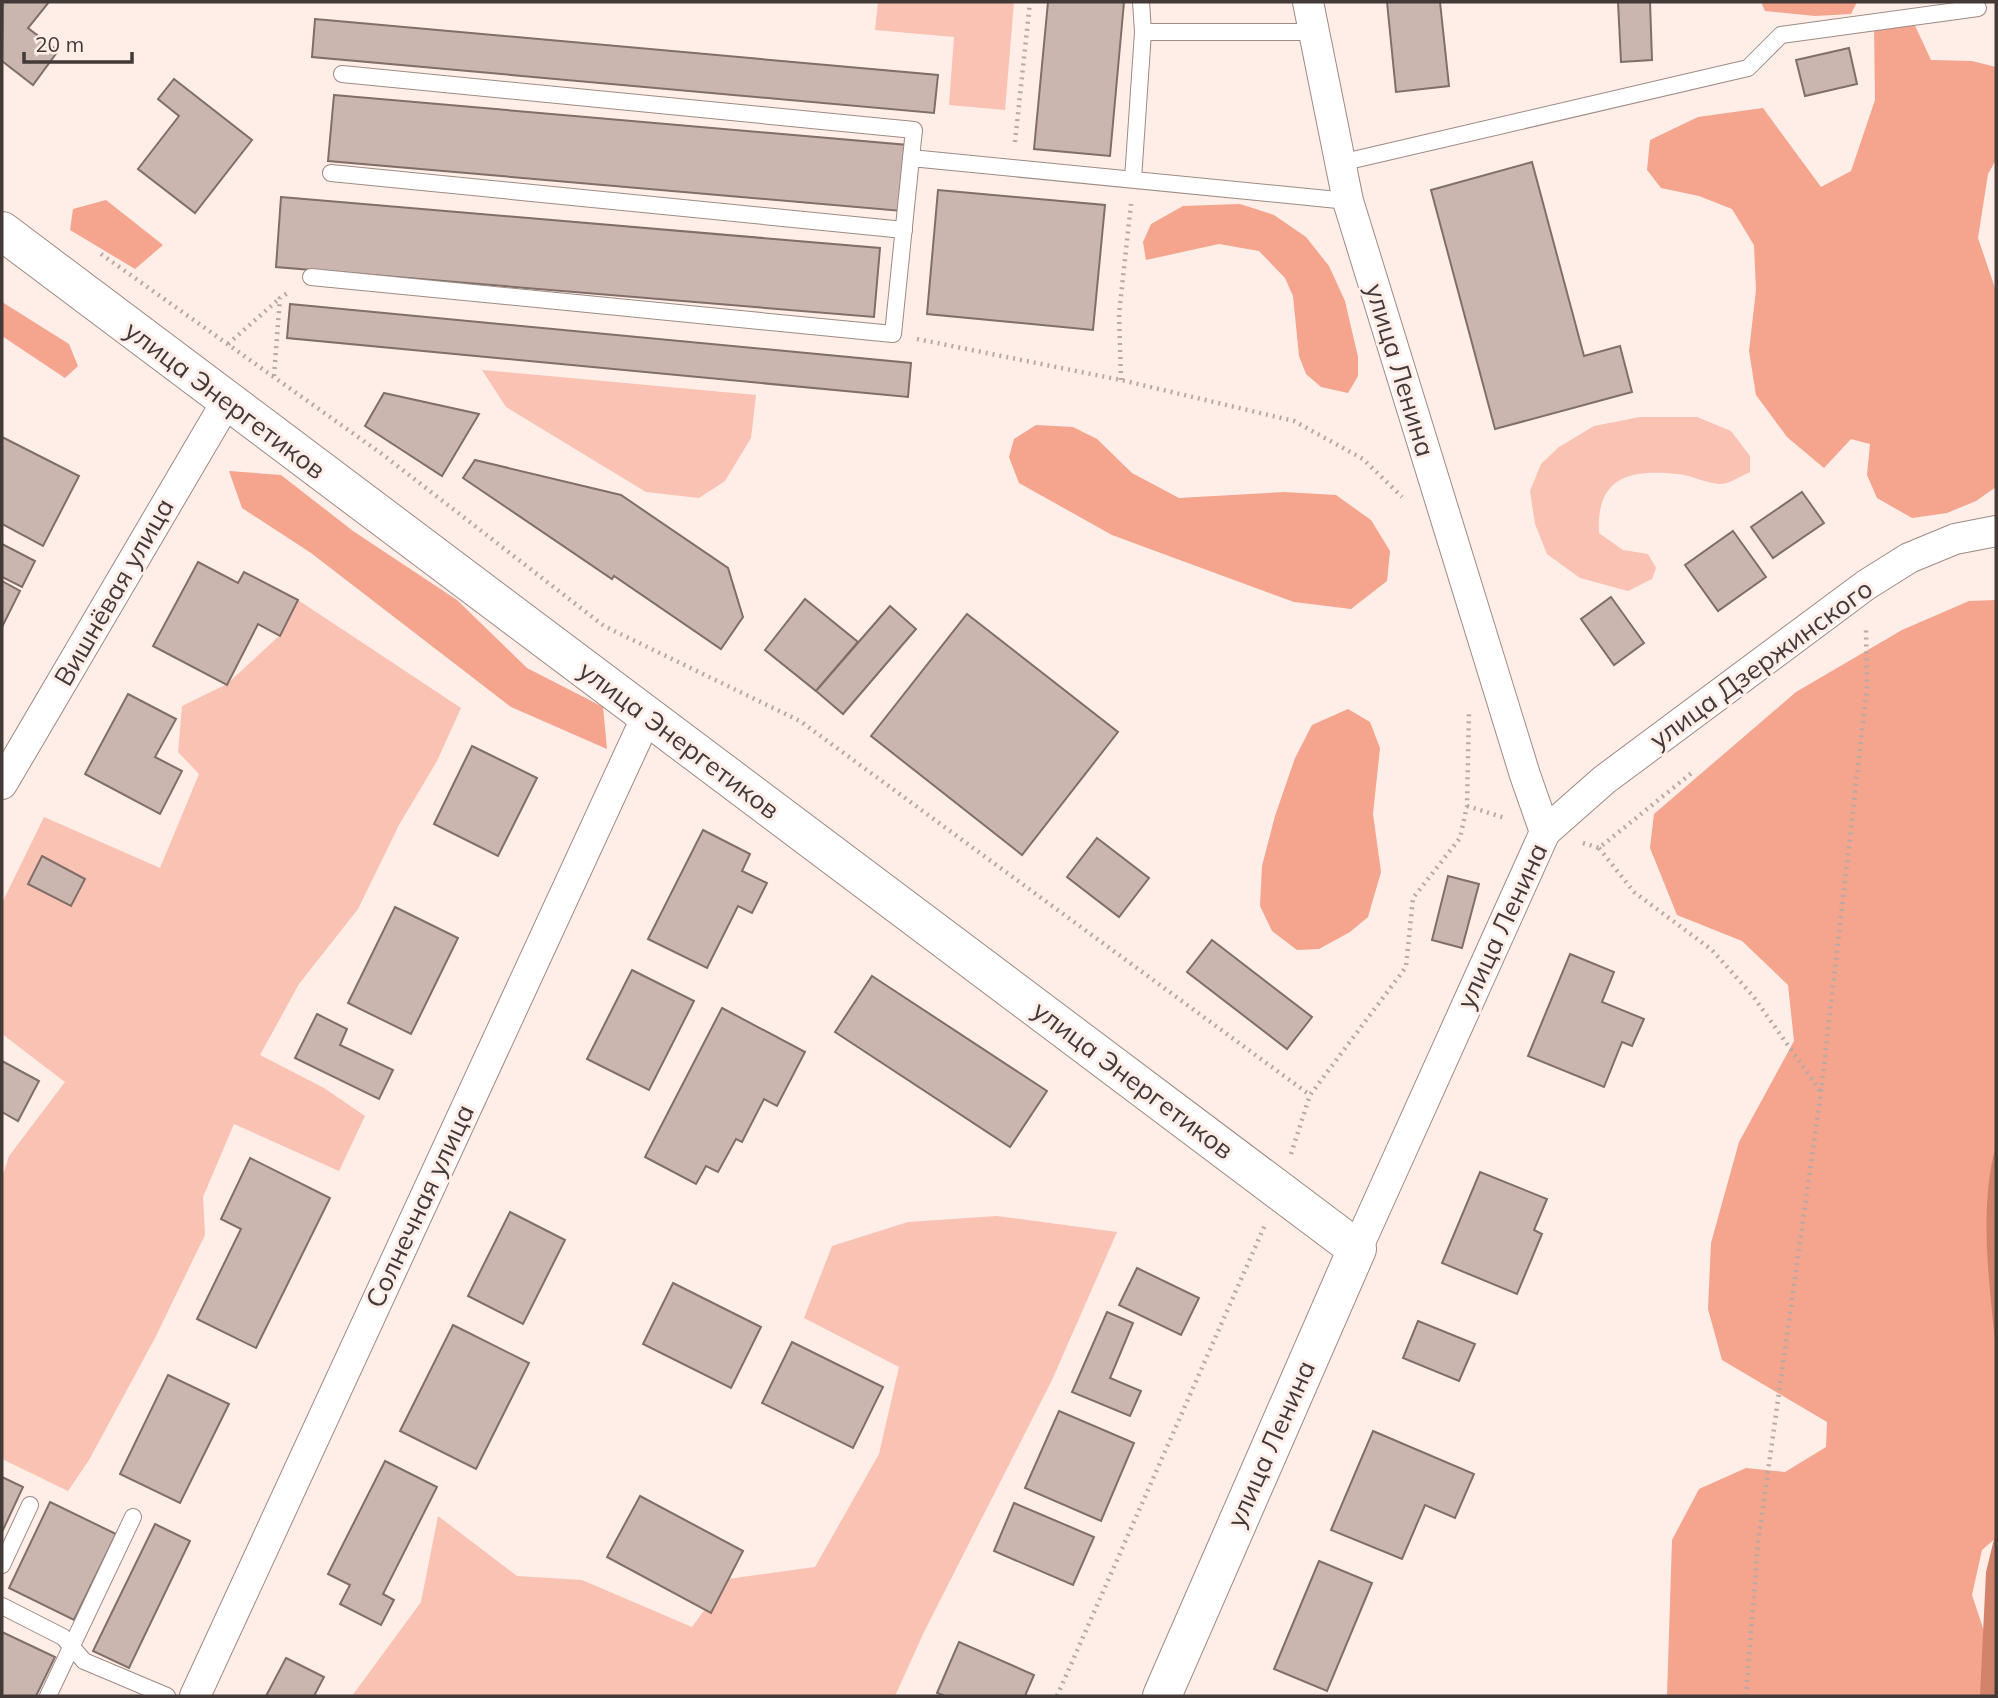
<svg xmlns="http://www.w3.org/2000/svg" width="1998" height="1698" font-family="Mulish,sans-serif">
<rect width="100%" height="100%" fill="#ffede8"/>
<g fill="#fac2b2">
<polygon points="878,2 1014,2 1005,110 949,105 954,37 875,30"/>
<polygon points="482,370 756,395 751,438 725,481 699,498 646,492 506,407"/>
<path d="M1640,417h57l34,14 19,25v16c-9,4 -21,12 -30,12 -15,-1 -29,-9 -43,-10 -48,-5 -81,3 -78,59l24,17 25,4 8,14 -4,11 -24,12 -48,-13 -33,-24 -12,-30 -5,-33 11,-27 18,-17 35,-21z"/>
<polygon points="298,600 461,708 437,761 399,825 358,909 299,984 260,1055 324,1088 365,1116 339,1171 234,1124 203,1197 205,1235 155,1338 89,1460 68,1491 2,1459 2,1178 9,1156 65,1082 2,1034 2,903 44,817 160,868 199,774 178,752 182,706 227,684 279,636"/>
<polygon points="997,1216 1117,1232 1052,1380 924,1632 895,1696 352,1696 421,1602 438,1516 517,1576 582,1580 692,1627 727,1579 815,1567 879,1454 899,1367 804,1318 832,1246 908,1222"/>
</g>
<g fill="#f5a48d">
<polygon points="1761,2 1857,2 1851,14 1815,16 1765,11"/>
<polygon points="1911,17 1931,60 1972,61 1996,67 1996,160 1988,174 1978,238 1996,291 1996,487 1976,501 1947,513 1912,518 1877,498 1867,475 1870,444 1851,439 1824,468 1787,437 1756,395 1749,351 1756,290 1754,245 1732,209 1699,196 1661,188 1647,170 1650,140 1698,117 1763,108 1821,187 1851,171 1875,100 1874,24"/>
<polygon points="106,200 163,245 135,269 70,230 73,209"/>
<polygon points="1240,204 1274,215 1306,237 1329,266 1345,301 1358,357 1358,376 1348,393 1321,387 1306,374 1299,356 1293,296 1285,278 1259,251 1219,244 1146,260 1143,242 1151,224 1183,206"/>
<polygon points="2,302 69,344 78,366 65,378 2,336"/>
<polygon points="1036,425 1073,427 1097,439 1132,473 1179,498 1284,492 1336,495 1371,520 1390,551 1387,581 1351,609 1294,602 1112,535 1019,483 1009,457 1014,439"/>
<polygon points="229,471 281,475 353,531 457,600 527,668 603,707 607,749 511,707 311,553 242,508"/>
<polygon points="1996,600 1996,1538 1982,1550 1972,1595 1987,1640 1996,1696 1667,1696 1672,1540 1699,1489 1746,1468 1785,1472 1826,1447 1827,1422 1722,1360 1708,1309 1711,1243 1739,1142 1794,1041 1788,985 1742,941 1677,915 1650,848 1654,814 1796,692 1902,630 1969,601"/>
<polygon points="1348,709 1370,722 1380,748 1373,814 1381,872 1368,917 1350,932 1319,949 1297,950 1272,931 1260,906 1262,866 1275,816 1295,758 1312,725"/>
</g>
<g fill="#d1836c">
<path d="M1996,1145v208c-6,-69 -18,-141 0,-208z"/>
<polygon points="1996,1531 1996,1696 1980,1696 1986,1572"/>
</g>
<g fill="#cbb6af" stroke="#816e68" stroke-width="2">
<polygon points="3,2 49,2 28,28 58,51 33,85 2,61"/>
<polygon points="1048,2 1124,2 1110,156 1034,149"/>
<polygon points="1387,2 1440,2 1449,86 1396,92"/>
<polygon points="1618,2 1650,2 1652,60 1621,62"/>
<polygon points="315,19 938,75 934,113 312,57"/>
<polygon points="1849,48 1857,84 1805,96 1796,60"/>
<polygon points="174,79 252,140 195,213 138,169 179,116 158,99"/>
<polygon points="334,95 908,145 902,211 328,161"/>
<polygon points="1532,162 1584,356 1620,346 1632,392 1495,429 1431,190"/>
<polygon points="938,190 1105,205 1093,330 927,314"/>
<polygon points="281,197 880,248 874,317 276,267"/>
<polygon points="290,304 911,363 908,397 287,338"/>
<polygon points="384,393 479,414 442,476 365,426"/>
<polygon points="2,437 79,476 43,546 2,524"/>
<polygon points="475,460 621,495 728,568 743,617 721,649 614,576 612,579 463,478"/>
<polygon points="1802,492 1824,523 1773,558 1751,527"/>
<polygon points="1733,531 1766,577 1718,611 1685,565"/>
<polygon points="2,544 35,561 22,587 2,577"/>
<polygon points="198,562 238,583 244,572 298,600 280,636 258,624 227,685 153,646"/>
<polygon points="2,581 20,591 2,627"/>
<polygon points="1611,597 1644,643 1614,665 1581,619"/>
<polygon points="805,599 858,642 816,691 765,650"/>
<polygon points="890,606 916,629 843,714 816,691"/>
<polygon points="967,614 1118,732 1022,855 871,736"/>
<polygon points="128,694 176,719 155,757 182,771 160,814 85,774"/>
<polygon points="472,746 537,778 498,856 434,824"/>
<polygon points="703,830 750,854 742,871 767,883 752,913 738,906 707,968 648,939"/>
<polygon points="1097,838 1149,878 1119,917 1067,877"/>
<polygon points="42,856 85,879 71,906 28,884"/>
<polygon points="1448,876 1479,884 1462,948 1432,940"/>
<polygon points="395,907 458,938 411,1034 348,1003"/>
<polygon points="1212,940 1312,1017 1287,1049 1187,972"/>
<polygon points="1570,954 1614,972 1602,1002 1644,1019 1632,1046 1622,1042 1604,1087 1528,1056"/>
<polygon points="632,970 694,1001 649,1090 587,1059"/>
<polygon points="872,976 1047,1091 1010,1147 835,1032"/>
<polygon points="722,1008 805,1052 777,1106 764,1099 742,1142 736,1139 718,1172 706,1166 696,1184 645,1157"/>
<polygon points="317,1014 347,1029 340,1045 393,1070 379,1099 295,1058"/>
<polygon points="2,1061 39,1081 18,1121 2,1112"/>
<polygon points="250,1158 330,1198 256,1348 197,1319 241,1229 221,1219"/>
<polygon points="1480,1172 1547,1199 1534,1230 1542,1234 1517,1294 1442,1263"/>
<polygon points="510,1212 565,1240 523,1324 468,1296"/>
<polygon points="1137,1268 1199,1298 1181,1335 1119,1305"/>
<polygon points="673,1283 761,1327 731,1388 643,1344"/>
<polygon points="1107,1312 1133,1323 1110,1378 1141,1391 1130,1416 1072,1392"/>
<polygon points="1418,1321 1475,1344 1459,1381 1403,1358"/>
<polygon points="453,1325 529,1363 476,1469 400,1431"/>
<polygon points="792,1342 883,1387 853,1448 762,1403"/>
<polygon points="168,1375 229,1404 180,1503 120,1474"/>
<polygon points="1059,1411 1134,1443 1101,1521 1025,1488"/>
<polygon points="1373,1431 1474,1474 1455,1518 1425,1505 1402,1559 1331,1530"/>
<polygon points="385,1461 437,1487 383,1594 394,1600 381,1625 340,1604 350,1585 328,1574"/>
<polygon points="2,1477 23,1487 2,1532"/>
<polygon points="640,1496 743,1551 711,1613 607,1557"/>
<polygon points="50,1502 116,1534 74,1620 9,1588"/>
<polygon points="1014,1503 1094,1537 1073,1585 994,1551"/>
<polygon points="155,1524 190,1541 129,1668 93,1651"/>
<polygon points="1319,1561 1372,1583 1327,1691 1274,1669"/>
<polygon points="2,1632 55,1657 36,1696 2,1696"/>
<polygon points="959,1642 1034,1675 1025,1696 945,1696 937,1693"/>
<polygon points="286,1658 324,1677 314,1696 266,1696"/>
</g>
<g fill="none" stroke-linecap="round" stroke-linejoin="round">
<g stroke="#9f8a84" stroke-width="18">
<g id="service">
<polyline points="1141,2 1143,32 1315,32"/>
<polyline points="342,74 914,130 911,158"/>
<polyline points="1340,163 1748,68 1781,35 1978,8"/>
<polyline points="331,173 904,230"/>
<polyline points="1133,179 1143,32"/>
<polyline points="311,277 893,334 911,158 1348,201"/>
<polyline points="2,1565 30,1505"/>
<polyline points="2,1606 63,1637 84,1661 167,1696"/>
<polyline points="48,1696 133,1517"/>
</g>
</g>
<g stroke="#9f8a84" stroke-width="32">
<g id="minor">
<polyline points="1308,2 1348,201 1525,775 1545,832"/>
<polyline points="2,784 227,401"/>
<polyline points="1357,1249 1545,832 1604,780 1866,585 1909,558 1955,539 1996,531"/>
<polyline points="195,1696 647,716"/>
</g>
</g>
<g stroke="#9f8a84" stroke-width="40">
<polyline id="tertiary" points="2,231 1357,1249 1162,1696"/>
</g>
<g stroke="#b7a9a5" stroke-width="4.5" stroke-dasharray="2 5" stroke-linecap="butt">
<polyline points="1015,142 1030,2"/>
<polyline points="101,254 382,454 604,626 800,721 1310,1095"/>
<polyline points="917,339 1121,380 1294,421 1363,459 1402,497"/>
<polyline points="228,344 279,299"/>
<polyline points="274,376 280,298 289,292"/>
<polyline points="1121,380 1119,314 1131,204"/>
<polyline points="1467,806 1505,818"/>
<polyline points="1583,843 1599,848 1694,771"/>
<polyline points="1599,848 1634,892 1712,950 1753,996 1821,1092"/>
<polyline points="1291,1154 1310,1095 1406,967 1413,898 1460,838 1467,806 1469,711"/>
<polyline points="1057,1696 1265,1225"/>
<polyline points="1746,1696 1758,1543 1821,1092 1867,687 1866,628"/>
</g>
<use href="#service" stroke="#fff" stroke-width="16"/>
<use href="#minor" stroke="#fff" stroke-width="30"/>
<use href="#tertiary" stroke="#fff" stroke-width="38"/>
</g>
<g text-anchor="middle" stroke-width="6" stroke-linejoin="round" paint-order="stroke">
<g font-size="26" fill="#433a38" stroke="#ffede8">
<text transform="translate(1400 370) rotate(73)" y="9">улица Ленина</text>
<text transform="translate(225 400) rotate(37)" y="9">улица Энергетиков</text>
<text transform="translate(114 592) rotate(-60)" y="9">Вишнёвая улица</text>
<text transform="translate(1761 664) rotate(-36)" y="9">улица Дзержинского</text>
<text transform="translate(679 740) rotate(37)" y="9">улица Энергетиков</text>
<text transform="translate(1502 926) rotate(-65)" y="9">улица Ленина</text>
<text transform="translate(1133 1080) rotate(37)" y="9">улица Энергетиков</text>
<text transform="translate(420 1206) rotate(-65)" y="9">Солнечная улица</text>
<text transform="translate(1271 1444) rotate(-66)" y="9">улица Ленина</text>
</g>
</g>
<rect width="1998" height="1698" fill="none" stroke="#433a38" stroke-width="7"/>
<path d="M24 52v10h108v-10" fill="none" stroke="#433a38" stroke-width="3.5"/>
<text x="35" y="52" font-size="21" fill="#433a38" stroke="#ffede8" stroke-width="5" paint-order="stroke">20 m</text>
</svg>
